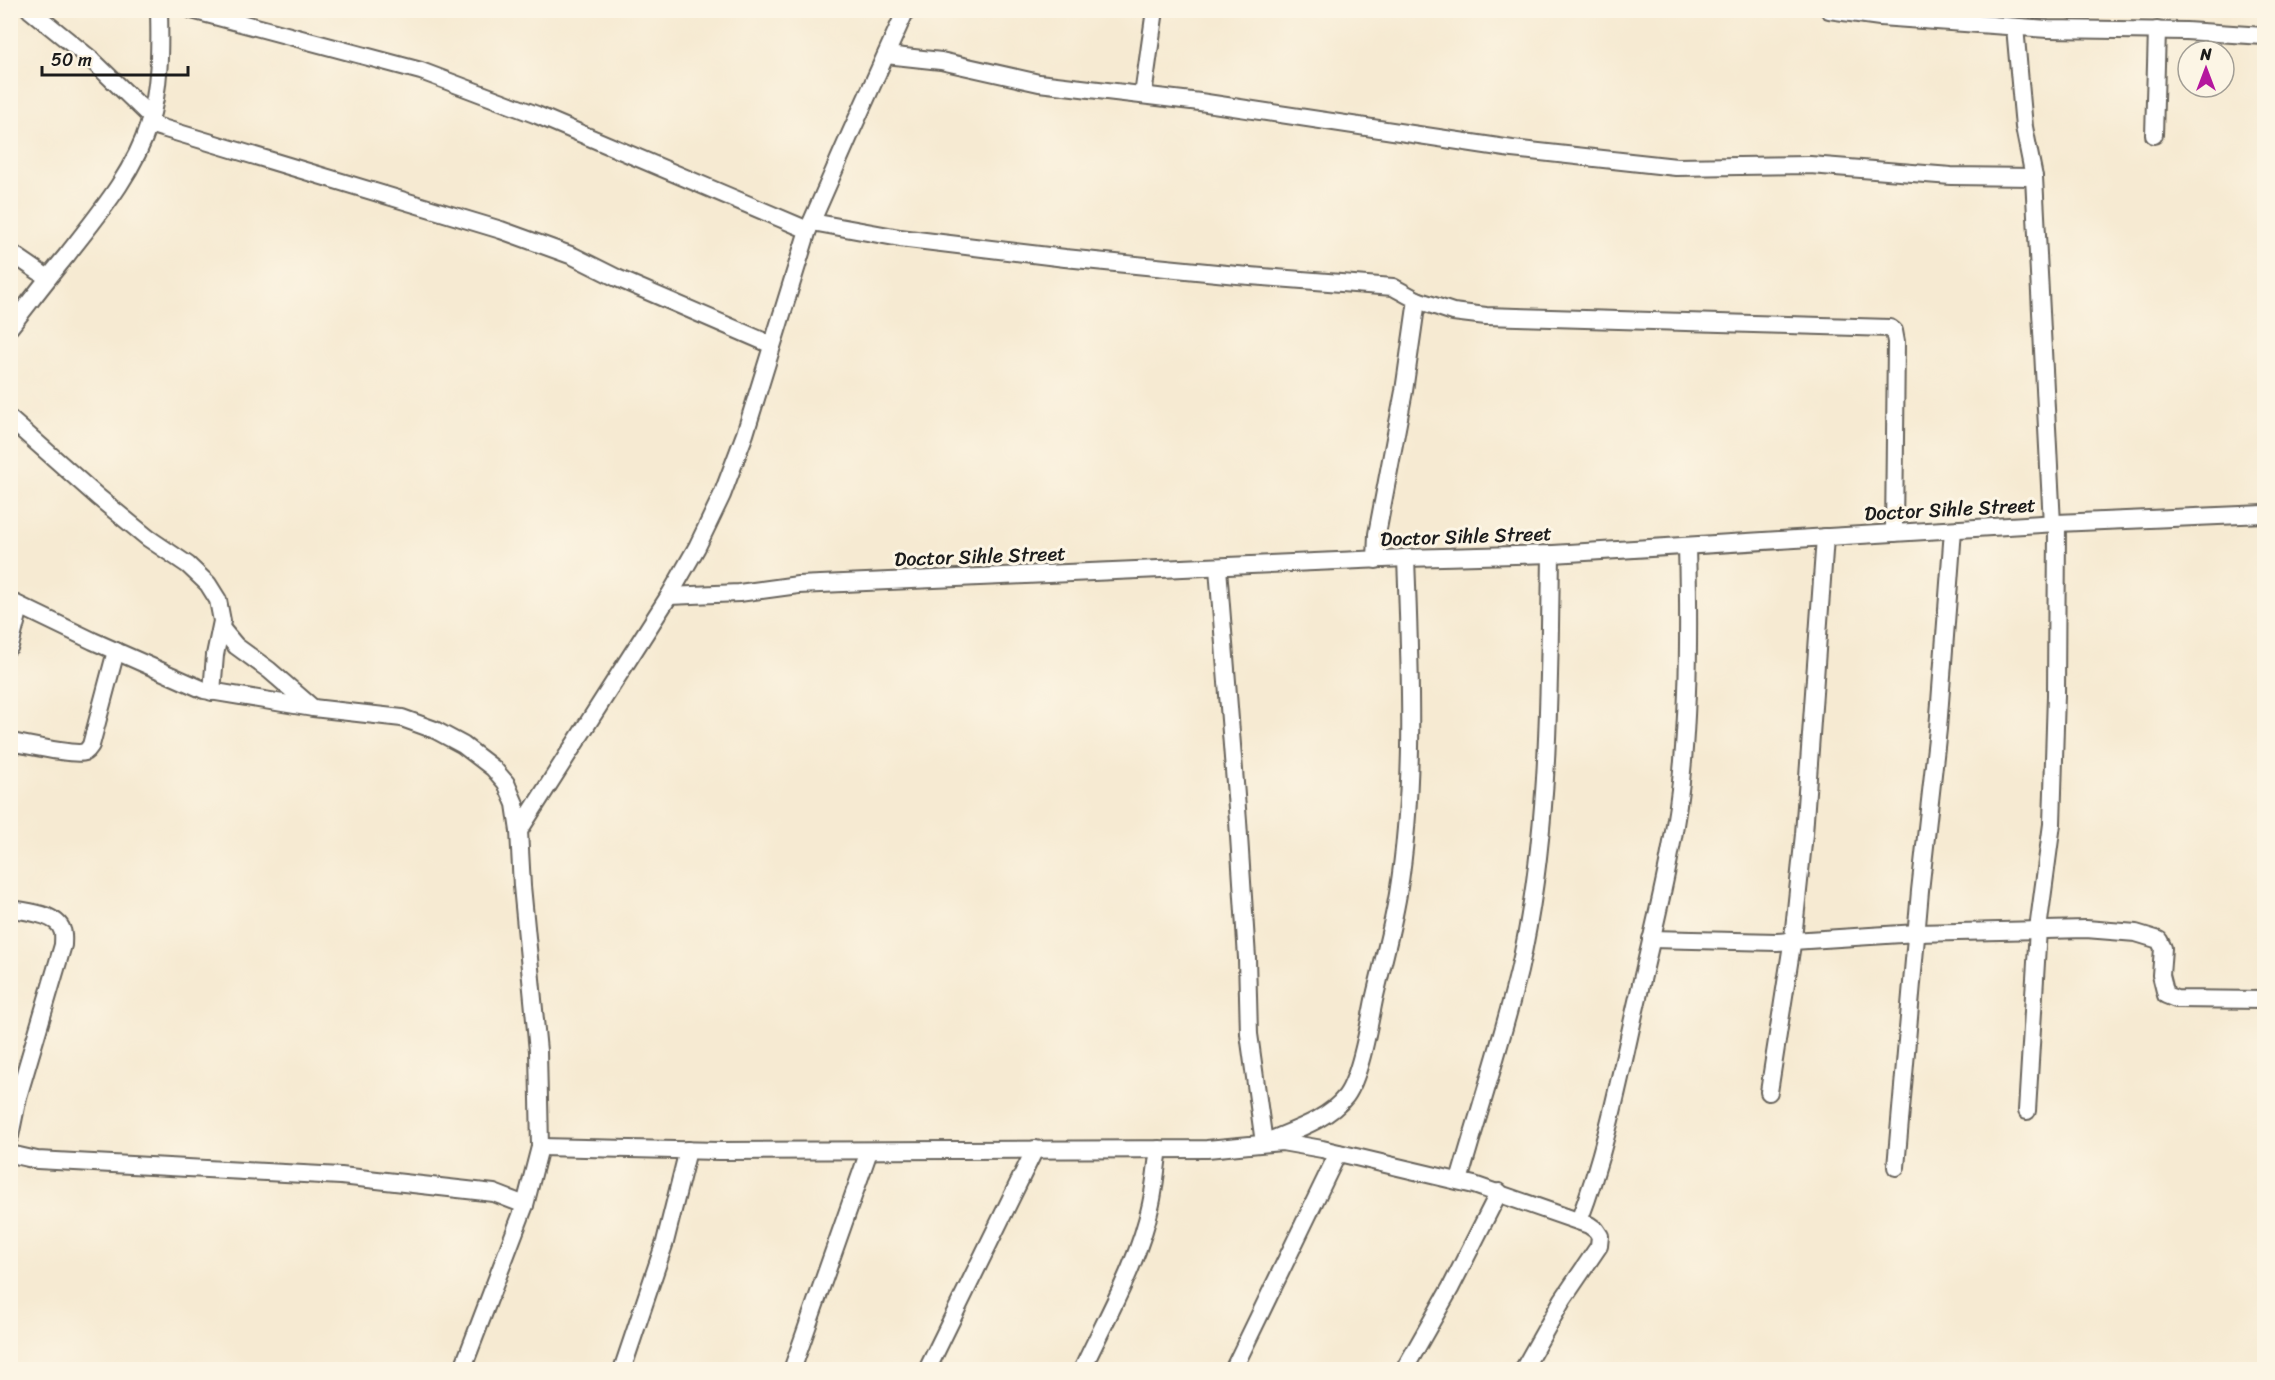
<svg xmlns="http://www.w3.org/2000/svg" width="2275" height="1380" font-family="Sriracha,sans-serif">
<rect width="100%" height="100%" fill="#fcf5e5"/>
<filter id="ink" filterUnits="userSpaceOnUse"><feTurbulence type="fractalNoise" baseFrequency=".0167" numOctaves="2"/><feDisplacementMap in="SourceGraphic" scale="12" xChannelSelector="R" yChannelSelector="G"/><feConvolveMatrix kernelMatrix="1 2 1 2 8 2 1 2 1" color-interpolation-filters="sRGB"/></filter>
<filter id="wash" filterUnits="userSpaceOnUse"><feTurbulence type="fractalNoise" baseFrequency=".008" numOctaves="4" result="noise"/><feDisplacementMap in="SourceGraphic" scale="24" xChannelSelector="R" yChannelSelector="G"/><feGaussianBlur stdDeviation="1.35" result="paint"/><feColorMatrix in="noise" values="0 0 0 0 0 0 0 0 0 0 0 0 0 0 0 0 0 1.4 0 .05"/><feComposite in="paint" operator="in"/></filter>
<g filter="url(#wash)">
<rect width="100%" height="100%" fill="#f6ead2"/>
</g>
<g filter="url(#ink)">
<g fill="none" stroke-linecap="round" stroke-linejoin="round">
<g stroke="#68645c" stroke-width="20">
<g id="minor">
<polyline points="30,10 92,60 151,117"/>
<polyline points="192,10 421,71 537,115 808,230"/>
<polyline points="1829,10 1880,17 2048,29 2186,31 2264,36"/>
<polyline points="2015,27 2024,127 2034,177 2052,524"/>
<polyline points="886,55 941,61 1039,83 1200,102 1512,149 1676,167 1810,165 1951,176 2034,177"/>
<polyline points="1143,95 1155,10"/>
<polyline points="149,124 501,230 573,256 617,278 772,345"/>
<polyline points="2154,135 2157,30"/>
<polyline points="812,222 900,238 1065,258 1237,275 1393,287 1417,300 1453,312 1486,316 1890,328 1894,331 1896,342 1894,533"/>
<polyline points="10,252 48,278"/>
<path d="M10,327c19,-24 37,-48 57,-72 31,-40 67,-82 82,-131 11,-36 11,-76 10,-114"/>
<polyline points="10,419 98,497 148,538 188,565 208,584 218,600 222,621 215,655 212,692"/>
<polyline points="1376,560 1377,534 1404,391 1417,300"/>
<path d="M1218,568l20,253 9,137 2,76 15,109c27,-12 63,-22 82,-47 14,-19 23,-71 28,-96 8,-35 18,-70 24,-106 18,-111 12,-224 8,-336"/>
<polyline points="669,596 739,593 798,585 1406,558 1553,554 2057,523 2264,514"/>
<polyline points="10,601 93,641 204,690 313,708 402,718 435,730 463,745 493,768 506,783 515,804 519,831 522,886 538,1051 540,1147 525,1205 462,1370"/>
<polyline points="221,628 236,646 269,670 313,708"/>
<polyline points="10,646 20,607"/>
<path d="M10,742c14,2 64,14 75,10 3,-2 4,-4 6,-7l25,-94"/>
<polyline points="519,831 669,596 697,547 722,495 745,434 808,230 851,132 906,10"/>
<path d="M10,909c15,2 47,5 52,21 2,4 1,11 1,15l-45,152 -8,39"/>
<polyline points="1651,939 1777,942 1917,933 2086,929 2136,933 2159,940 2163,948 2161,975 2166,995 2176,999 2264,1000"/>
<polyline points="1769,1092 1793,938 1804,834 1825,537"/>
<polyline points="2027,1111 2038,929 2052,824 2056,695 2057,523"/>
<polyline points="540,1147 719,1151 1207,1149 1282,1142 1322,1149 1474,1185 1589,1225 1596,1230 1600,1236 1599,1246 1563,1299 1523,1370"/>
<polyline points="10,1154 37,1160 341,1176 494,1193 525,1205"/>
<polyline points="1896,1167 1920,891 1938,729 1953,530"/>
<path d="M1459,1181c20,-70 43,-140 60,-210 31,-136 30,-278 32,-417"/>
<path d="M1579,1221c25,-65 39,-134 54,-202 19,-85 43,-171 50,-258 6,-71 6,-143 4,-214"/>
<polyline points="622,1370 665,1242 688,1150"/>
<polyline points="792,1370 869,1151"/>
<polyline points="927,1370 1035,1149"/>
<path d="M1082,1370c25,-54 57,-108 69,-166 4,-18 5,-37 8,-55"/>
<polyline points="1233,1370 1338,1153"/>
<polyline points="1404,1370 1451,1287 1499,1192"/>
</g>
</g>
<use href="#minor" stroke="#fff" stroke-width="16"/>
</g>
</g>
<g text-anchor="middle" stroke-width="6" stroke-linejoin="round" paint-order="stroke">
<g font-size="20" fill="#1c1c1c" stroke="#fcf5e5">
<text transform="translate(1950 509) rotate(-3)" y="7">Doctor Sihle Street</text>
<text transform="translate(1466 536) rotate(-2)" y="7">Doctor Sihle Street</text>
<text transform="translate(980 556) rotate(-2)" y="7">Doctor Sihle Street</text>
</g>
</g>
<rect width="2275" height="1380" fill="none" stroke="#fcf5e5" stroke-width="36"/>
<g transform="translate(2206 69)"><circle r="28" fill="#fcf5e5" stroke="#a29e95" stroke-width="1.5"/>
<path d="M0-4.5L10 22L0 15L-10 22Z" fill="#b5179e"/>
<text y="-9" font-size="16" font-weight="bold" text-anchor="middle" fill="#1c1c1c">N</text>
</g>
<path d="M42 66v9h146v-9" fill="none" stroke="#1c1c1c" stroke-width="3"/>
<text x="51" y="66" font-size="18" fill="#1c1c1c" stroke="#fcf5e5" stroke-width="4.5" paint-order="stroke">50 m</text>
</svg>
